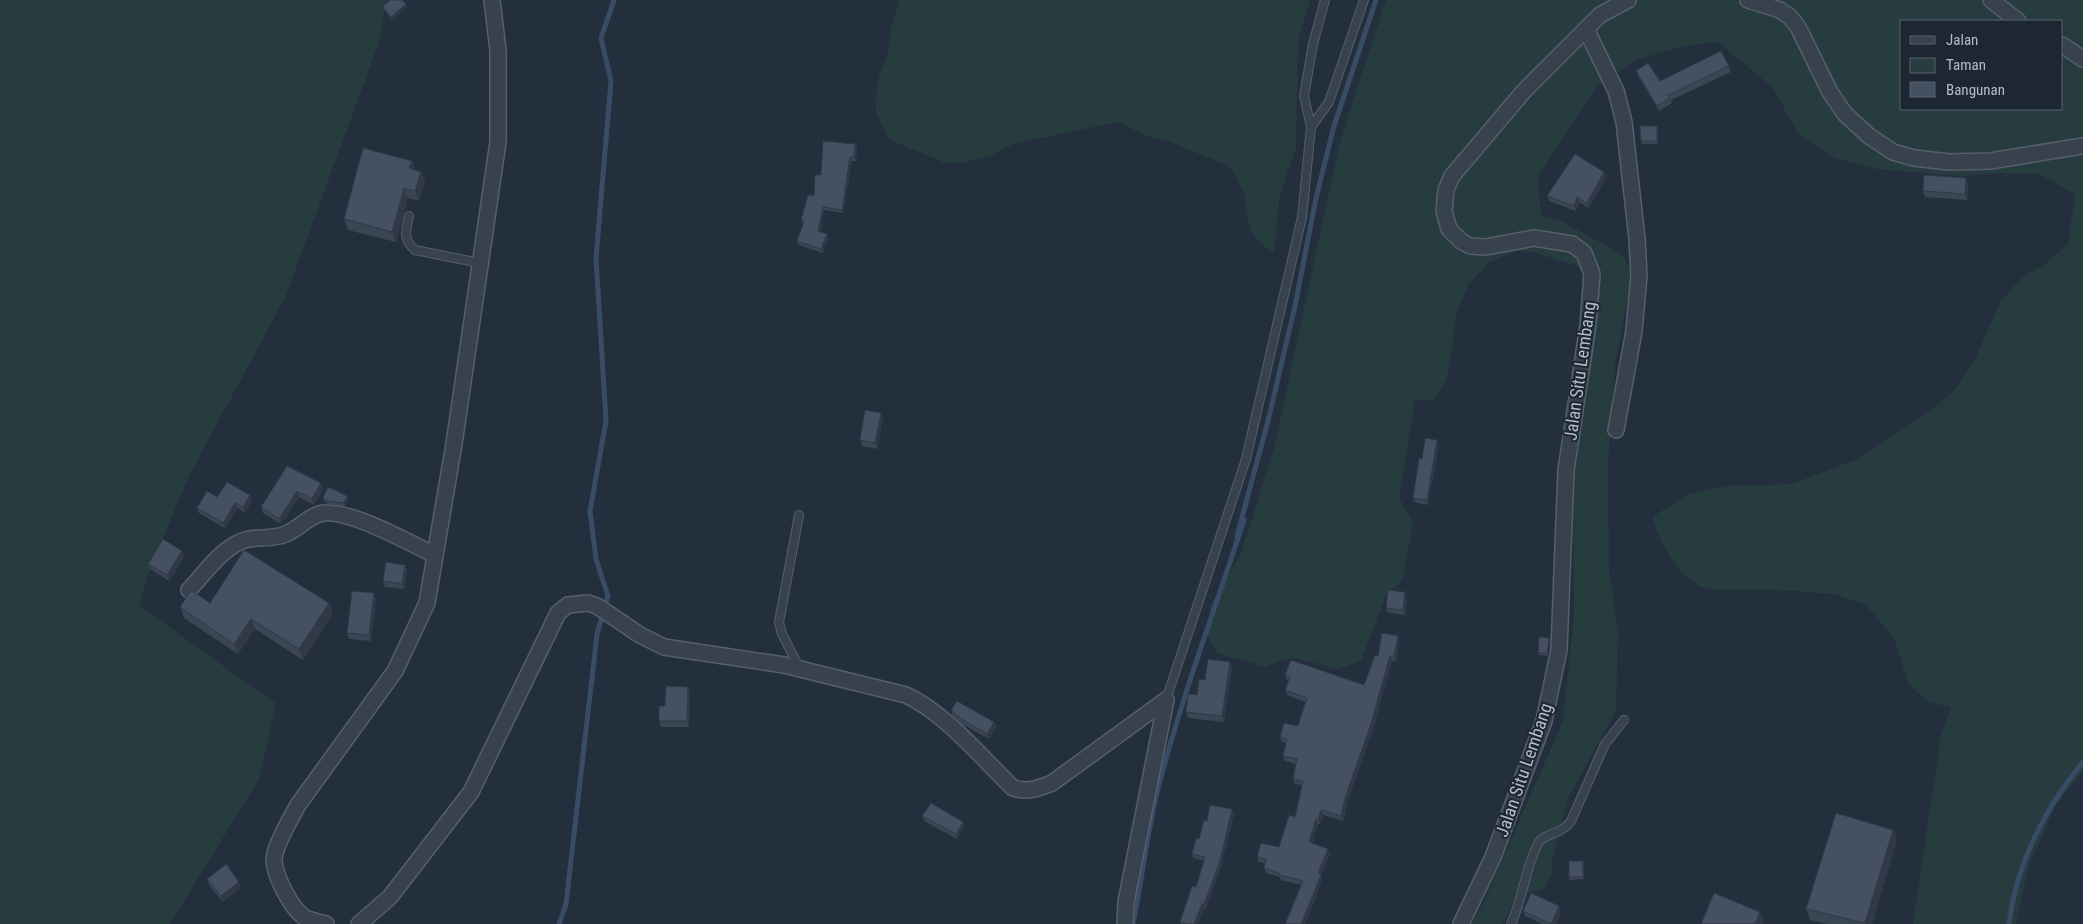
<svg xmlns="http://www.w3.org/2000/svg" width="2083" height="924" font-family="'Roboto Condensed',sans-serif">
<rect width="100%" height="100%" fill="#242f3e"/>
<g fill="#263c3f" fill-rule="evenodd">
<polygon points="0,0 387,0 379,42 286,296 190,474 150,569 139,605 276,704 259,779 170,924 0,924"/>
<polygon points="899,0 1310,0 1298,41 1296,148 1280,194 1274,252 1262,245 1253,235 1248,221 1244,192 1229,166 1172,143 1142,134 1119,122 1016,143 990,156 961,163 943,162 888,139 876,112 877,83 887,56 891,29"/>
<path d="M1386,0h697v771l-27,33 -28,64 -12,56h-103l28,-189 10,-27 -24,-7 -19,-17 -13,-44 -29,-35 -32,-11 -55,-4h-63l-16,-3 -22,-18 -16,-25 -10,-27 33,-21 16,-5 28,-5 63,-2 63,-24 79,-52 23,-21 18,-28 26,-58 19,-22 26,-16 22,-19 7,-50 -36,-20 -40,-1 -41,3 -82,-7 -41,-11 -37,-24 -25,-46 -54,-45 -8,-1 -31,5 -44,13 -40,28 -58,89 3,39 22,6 55,30 6,5 8,17 -17,90 -7,103 1,104 9,59 -2,81 -48,87 -16,61v15l-7,14 -28,9 -14,27h-32l11,-18 81,-185 11,-105 -1,-116 3,-56 21,-159 -20,-19 -44,-14 -16,-1 -29,12 -20,22 -11,28 -9,62 -6,13 -10,12h-17l-16,98 14,25 -11,58 -16,14 -25,66 -24,8 -42,-11 -15,2 -14,7 -49,-14 -9,-17 2,-30 31,-52 33,-106 65,-303zM1902,21h160v88h-160z"/>
</g>
<g fill="none" stroke-linecap="round" stroke-linejoin="round">
<g stroke="#394c67" stroke-width="5">
<polyline points="559,924 566,904 597,634 608,596 596,559 590,511 606,421 596,258 611,81 601,38 614,0"/>
<path d="M1133,924c9,-45 14,-91 25,-135 23,-91 57,-179 86,-269l-7,16 31,-115 27,-115 21,-108 18,-72 42,-126"/>
<path d="M2009,924c7,-60 36,-116 74,-162"/>
</g>
<g stroke="#565f6c" stroke-width="10">
<g id="lane">
<polyline points="1311,127 1329,102 1364,0"/>
<path d="M409,216c-3,15 -7,22 6,34l65,13"/>
<polyline points="799,515 779,622 782,634 799,667"/>
<polyline points="1166,700 1246,459 1302,217 1311,127 1304,96 1313,44 1325,0"/>
<path d="M1511,924c12,-25 15,-60 28,-82 7,-10 21,-6 32,-21l34,-77 19,-24"/>
</g>
</g>
<g stroke="#565f6c" stroke-width="18">
<g id="street">
<polyline points="1748,0 1780,10 1790,17 1798,27 1830,92 1845,114 1869,136 1893,152 1914,158 1949,162 1990,161 2083,146"/>
<polyline points="1991,0 2018,21"/>
<polyline points="1586,29 1616,91 1624,122 1637,239 1639,275 1634,331 1616,430"/>
<polyline points="2062,45 2083,59"/>
<path d="M189,590c17,-18 35,-46 60,-51 12,-2 25,0 37,-5 12,-5 21,-16 33,-20 26,-8 90,29 116,41"/>
<path d="M326,924c-6,-2 -16,-3 -22,-7 -13,-9 -30,-42 -30,-58 1,-14 17,-41 24,-54l97,-134 32,-68 27,-159 44,-302v-92l-6,-50"/>
<path d="M359,924l31,-27 81,-105 87,-179 10,-8 20,-2 9,3 43,29 24,12 120,18 122,30c39,18 76,63 107,93 15,5 26,0 39,-5l114,-83"/>
<polyline points="1125,924 1126,902 1166,700"/>
<polyline points="1461,924 1493,857 1544,721 1559,650 1566,470 1588,325 1592,274 1584,253 1572,244 1534,238 1486,247 1470,246 1461,241 1449,229 1444,211 1446,190 1452,176 1524,91 1600,15 1628,0"/>
</g>
</g>
<use href="#lane" stroke="#38414e" stroke-width="8"/>
<use href="#street" stroke="#38414e" stroke-width="15"/>
</g>
<g fill="#3b4654">
<polygon points="383,7 407,7 392,20 384,10"/>
<polygon points="1729,66 1731,72 1671,100 1672,103 1659,111 1638,76 1636,71 1660,81"/>
<polygon points="1657,126 1658,129 1658,144 1642,144 1641,141"/>
<polygon points="855,144 857,147 856,161 852,161 843,213 824,210 820,232 827,234 828,237 823,253 799,245 797,241 803,224 802,223 801,220 814,196"/>
<polygon points="412,161 415,170 421,172 425,182 419,201 408,198 396,242 348,230 344,219"/>
<polygon points="1606,177 1589,208 1579,202 1576,211 1549,201 1547,196"/>
<polygon points="1968,183 1967,200 1925,197 1923,191"/>
<polygon points="883,418 877,449 862,446 860,440"/>
<polygon points="1437,440 1439,444 1428,505 1414,502 1413,498 1422,459"/>
<polygon points="287,466 323,489 314,505 299,497 281,524 263,513 261,507"/>
<polygon points="347,496 348,499 345,506 329,504 324,501 323,498"/>
<polygon points="217,497 252,501 245,512 237,508 225,528 199,513 197,508"/>
<polygon points="184,556 169,581 150,569 148,564"/>
<polygon points="405,565 407,570 404,589 385,587 383,581"/>
<polygon points="1405,592 1407,598 1405,615 1388,613 1386,608"/>
<polygon points="376,599 371,641 349,639 347,633"/>
<polygon points="210,603 329,603 333,613 303,660 255,629 238,654 184,618 180,607"/>
<polygon points="1398,636 1399,641 1396,661 1392,661 1373,729 1348,800 1343,821 1323,815 1320,824 1318,824 1312,843 1330,854 1321,875 1322,879 1315,900 1301,885 1281,880 1280,877 1266,873 1264,868 1265,863 1259,862 1257,857 1279,847 1295,817 1302,785 1295,784 1293,779 1296,764 1285,761 1283,756 1286,743 1282,742 1280,737 1298,726 1305,702 1287,695 1285,690 1289,681 1287,680 1285,675 1364,685 1378,656"/>
<polygon points="1550,641 1548,656 1539,655 1538,653"/>
<polygon points="1230,662 1232,668 1224,722 1188,718 1186,712 1197,695 1205,680"/>
<polygon points="690,692 689,727 661,727 659,721 665,706"/>
<polygon points="951,710 996,727 989,739 962,724 953,716"/>
<polygon points="1234,814 1221,866 1206,909 1204,908 1198,924 1181,924 1180,922 1196,887 1204,861 1193,858 1192,854 1207,821"/>
<polygon points="922,816 963,822 965,826 957,839 924,821"/>
<polygon points="1893,830 1897,840 1872,924 1828,924 1810,920 1806,909"/>
<polygon points="1584,863 1584,879 1570,880 1569,877"/>
<polygon points="207,879 239,882 241,887 223,902 209,885"/>
<polygon points="1523,911 1561,912 1556,924 1542,924 1525,916"/>
</g>
<g fill="#303945">
<polygon points="406,4 407,7 392,20 391,17"/>
<polygon points="1657,126 1658,129 1658,144 1657,141"/>
<polygon points="855,144 857,147 856,161 854,157"/>
<polygon points="850,157 852,161 843,213 842,210"/>
<polygon points="412,161 415,171 409,168"/>
<polygon points="421,172 425,182 419,201 415,191"/>
<polygon points="1604,172 1606,177 1589,208 1587,203"/>
<polygon points="1966,178 1968,183 1967,200 1965,194"/>
<polygon points="404,188 408,198 396,242 392,232"/>
<polygon points="1577,197 1579,202 1576,211 1574,206"/>
<polygon points="823,207 824,210 820,235 818,231"/>
<polygon points="827,234 828,237 823,253 821,249"/>
<polygon points="881,413 883,418 877,449 875,443"/>
<polygon points="1437,440 1439,444 1428,505 1427,500"/>
<polygon points="321,483 323,489 314,505 312,499"/>
<polygon points="297,491 299,497 281,524 279,519"/>
<polygon points="250,495 252,501 245,512 243,507"/>
<polygon points="347,496 348,499 345,506 344,503"/>
<polygon points="235,503 237,508 225,528 223,523"/>
<polygon points="182,551 184,556 169,581 167,575"/>
<polygon points="405,565 407,570 404,589 402,584"/>
<polygon points="1405,592 1407,598 1405,615 1403,610"/>
<polygon points="374,593 376,599 371,641 369,635"/>
<polygon points="329,603 333,613 303,660 299,649"/>
<polygon points="251,619 255,629 238,654 234,644"/>
<polygon points="1398,636 1399,641 1396,661 1394,656"/>
<polygon points="1549,638 1550,641 1548,656 1547,653"/>
<polygon points="1390,656 1392,661 1373,729 1348,800 1343,821 1341,816 1346,795"/>
<polygon points="1230,662 1232,668 1224,722 1222,716"/>
<polygon points="688,687 690,692 689,727 687,721"/>
<polygon points="994,722 996,727 989,739 987,734"/>
<polygon points="1232,809 1234,814 1221,866 1206,909 1204,904"/>
<polygon points="1321,810 1323,815 1320,824 1318,819"/>
<polygon points="1316,819 1318,824 1310,847 1309,842"/>
<polygon points="963,822 965,826 957,839 956,834"/>
<polygon points="1893,830 1897,840 1872,924 1866,924 1865,923"/>
<polygon points="1328,849 1330,854 1321,875 1322,879 1315,900 1305,924 1301,924 1318,873"/>
<polygon points="1583,861 1584,863 1584,879 1583,877"/>
<polygon points="239,882 241,887 223,902 221,896"/>
<polygon points="1202,904 1204,908 1198,924 1194,924"/>
<polygon points="1559,906 1561,912 1556,924 1552,924"/>
<polygon points="1760,912 1764,922 1763,924 1755,924"/>
</g>
<g fill="#455162" stroke="#303945">
<polygon points="390,0 402,0 406,4 391,17 383,7"/>
<polygon points="1721,51 1729,66 1668,95 1670,98 1657,106 1636,71 1648,63 1660,81"/>
<polygon points="1640,126 1657,126 1657,141 1641,141"/>
<polygon points="823,141 855,144 854,157 850,157 842,210 823,207 818,231 827,234 821,249 797,241 804,221 801,220 808,195 814,196 815,175 821,175"/>
<polygon points="363,148 412,161 409,168 421,172 415,191 404,188 392,232 344,219"/>
<polygon points="1575,154 1604,172 1587,203 1577,197 1574,206 1547,196"/>
<polygon points="1924,175 1966,178 1965,194 1923,191"/>
<polygon points="865,410 881,413 875,443 860,440"/>
<polygon points="1425,438 1437,440 1427,500 1413,498 1419,458 1422,459"/>
<polygon points="287,466 321,483 312,499 297,491 279,519 261,507"/>
<polygon points="227,482 250,495 243,507 235,503 223,523 197,508 207,491 217,497"/>
<polygon points="328,487 347,496 344,503 328,501 323,498"/>
<polygon points="163,539 182,551 167,575 148,564"/>
<polygon points="244,550 329,603 299,649 251,619 234,644 180,607 191,590 210,603"/>
<polygon points="386,562 405,565 402,584 383,581"/>
<polygon points="1388,590 1405,592 1403,610 1386,608"/>
<polygon points="352,591 374,593 369,635 347,633"/>
<polygon points="1382,633 1398,636 1394,656 1390,656 1371,724 1346,795 1341,816 1321,810 1318,819 1316,819 1309,842 1328,849 1318,873 1321,874 1313,895 1301,924 1285,924 1303,881 1279,875 1279,873 1264,868 1266,859 1257,857 1261,843 1279,847 1289,815 1295,817 1303,781 1293,779 1297,759 1283,756 1287,739 1280,737 1284,723 1298,726 1307,698 1285,690 1290,677 1285,675 1291,660 1364,685 1375,655 1378,656"/>
<polygon points="1539,637 1549,638 1547,653 1538,653"/>
<polygon points="1208,659 1230,662 1222,716 1186,712 1188,694 1197,695 1199,679 1205,680"/>
<polygon points="666,686 688,687 687,721 659,721 659,706 665,706"/>
<polygon points="957,701 994,722 987,734 960,718 951,710"/>
<polygon points="931,803 963,822 956,834 922,816"/>
<polygon points="1210,805 1232,809 1220,861 1204,904 1202,904 1194,924 1187,924 1180,922 1192,886 1196,887 1205,857 1192,854 1196,838 1199,839 1204,820 1207,821"/>
<polygon points="1836,813 1893,830 1865,923 1806,909"/>
<rect x="1569" y="861" width="14" height="16"/>
<polygon points="226,864 239,882 221,896 207,879"/>
<polygon points="1531,893 1559,906 1551,924 1523,911"/>
<polygon points="1714,893 1760,912 1755,924 1701,924"/>
</g>
<g text-anchor="middle" stroke-width="4" stroke-linejoin="round" paint-order="stroke">
<g font-size="18" fill="#b4bcc9" stroke="#1d2633">
<text transform="translate(1580 371) rotate(-82)" y="6">Jalan Situ Lembang</text>
<text transform="translate(1524 770) rotate(-71)" y="6">Jalan Situ Lembang</text>
</g>
</g>
<rect x="1900" y="20" width="162" height="90" fill="#1d2633" stroke="#59626f"/>
<rect x="1910" y="36" width="25" height="8" fill="#38414e" stroke="#59626f"/>
<text x="1946" y="45" font-size="15" fill="#b4bcc9">Jalan</text>
<rect x="1910" y="58" width="25" height="15" fill="#263c3f" stroke="#59626f"/>
<text x="1946" y="70" font-size="15" fill="#b4bcc9">Taman</text>
<rect x="1910" y="82" width="25" height="15" fill="#455162" stroke="#59626f"/>
<text x="1946" y="95" font-size="15" fill="#b4bcc9">Bangunan</text>
</svg>
